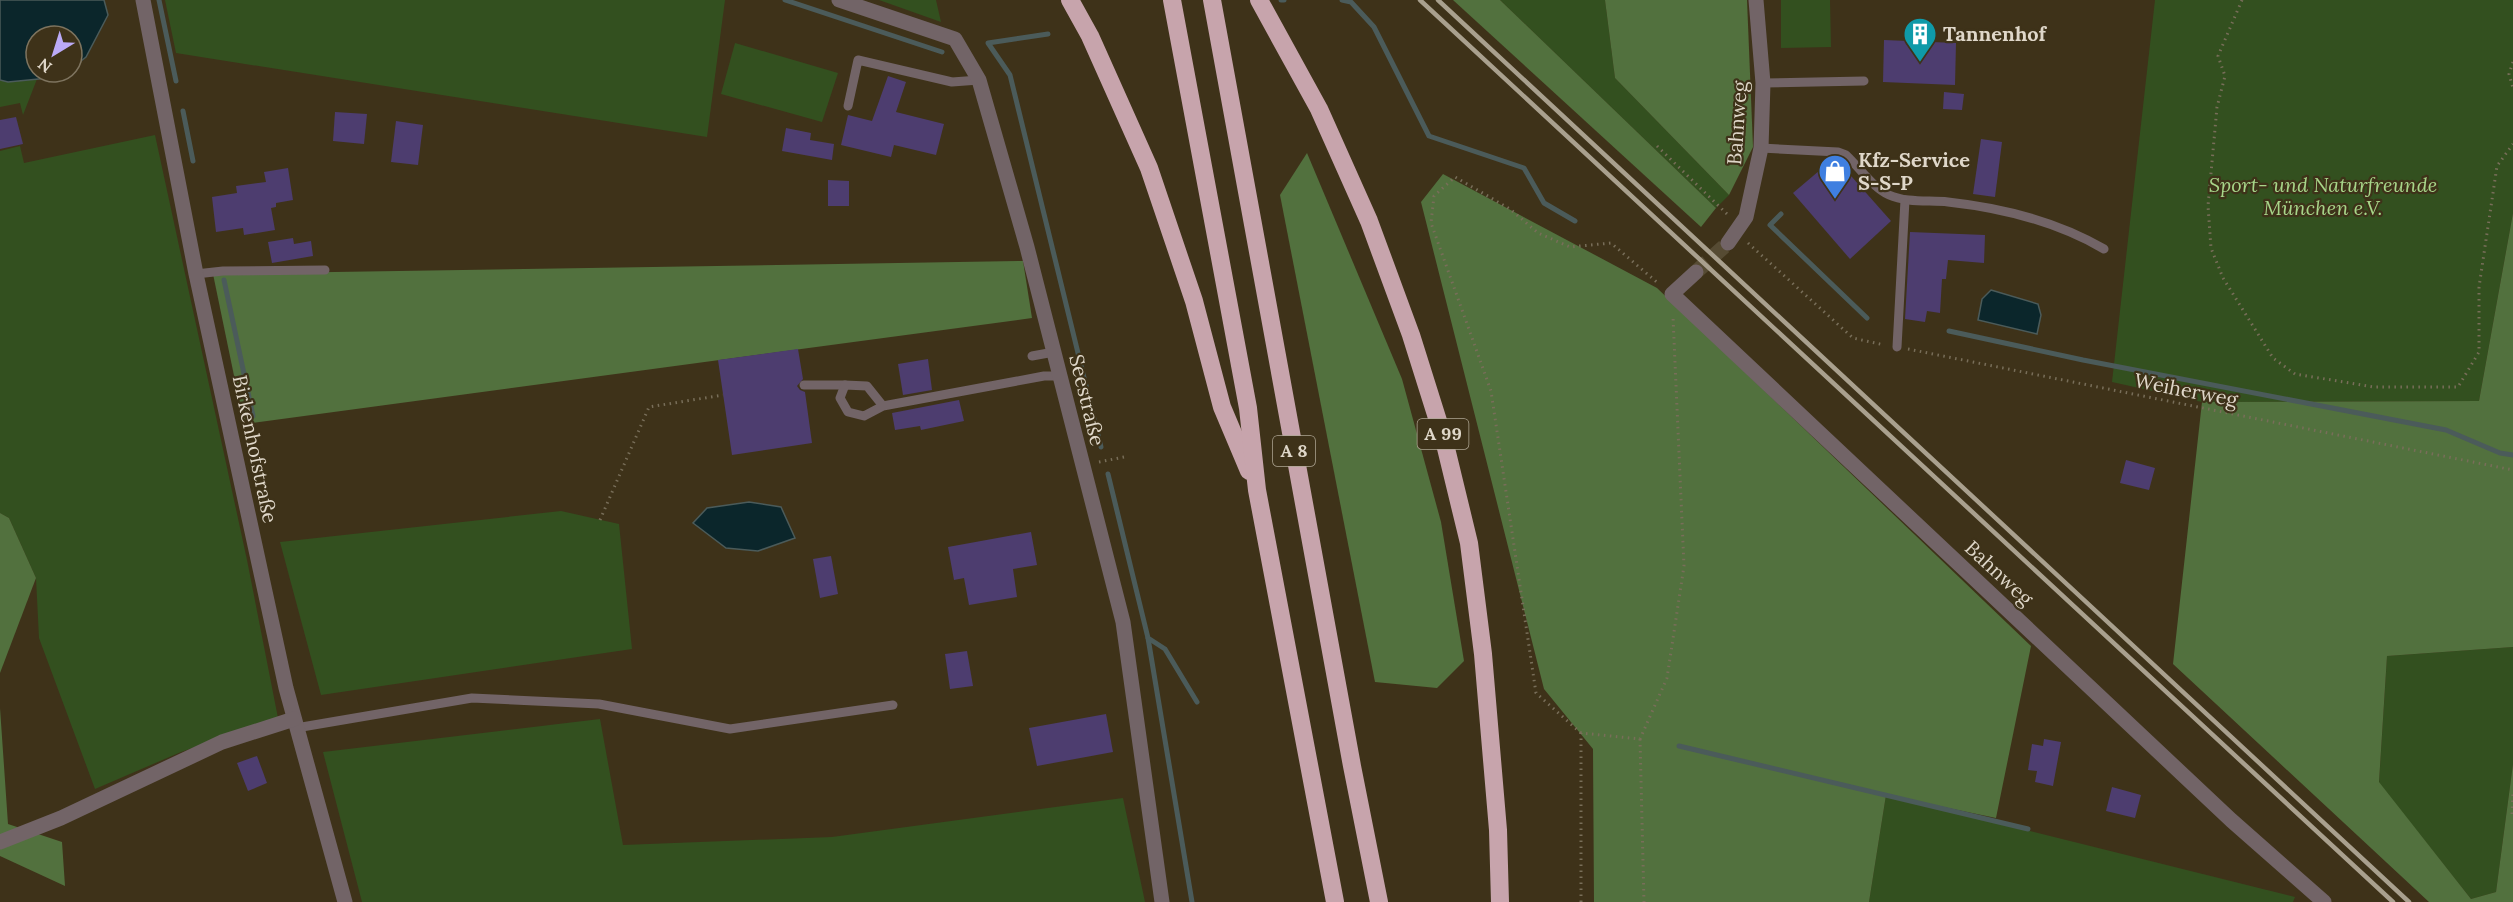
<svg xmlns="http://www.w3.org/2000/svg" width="2513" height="902" font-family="Lora,serif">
<rect width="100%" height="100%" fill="#3e3219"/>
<g fill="#33501f">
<polygon points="165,0 725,0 707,137 176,53"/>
<polygon points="879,0 936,0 941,22"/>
<polygon points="1500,0 1605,0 1615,78 1729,195 1716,208"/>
<polygon points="1781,0 1830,0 1831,47 1781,48"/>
<polygon points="2155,0 2513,0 2513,213 2479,401 2202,402 2112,382"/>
<polygon points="735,43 838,73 822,122 721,94"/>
<polygon points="37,79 23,115 20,103 0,107 0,80 8,82"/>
<polygon points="155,135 247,560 278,718 181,752 95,789 39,638 36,578 9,518 0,513 0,151 20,146 24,163"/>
<polygon points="561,511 619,524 632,649 321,695 280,542"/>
<polygon points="2513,647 2513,764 2496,892 2471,899 2379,783 2387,656"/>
<polygon points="600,719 623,845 832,837 1123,798 1145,902 362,902 323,752"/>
<polygon points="1886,795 2295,897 2293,902 1869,902"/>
</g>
<g fill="#52713e">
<polygon points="1453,0 1500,0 1716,208 1701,227"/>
<polygon points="1605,0 1747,0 1753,147 1729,195 1615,78"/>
<polygon points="1307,153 1402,379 1441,522 1464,661 1437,688 1375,682 1280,195"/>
<polygon points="1443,174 1657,288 2031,646 1996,818 1886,795 1869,902 1594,902 1593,749 1544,689 1421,202"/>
<polygon points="2513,213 2513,647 2387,656 2379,782 2471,899 2496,892 2513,764 2513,902 2429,902 2173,664 2202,402 2479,401"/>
<polygon points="1023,261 1032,318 244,424 213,274"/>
<polygon points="0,513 9,518 36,578 0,673"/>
<polygon points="0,708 8,824 62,842 65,886 0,856"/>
</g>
<g fill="#0b262b" stroke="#4b5b5a" stroke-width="1.5">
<polygon points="0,0 104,0 108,15 86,57 72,68 72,36 36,36 36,72 66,72 59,77 8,82 0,80"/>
<polygon points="1991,290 2038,304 2041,315 2037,334 1978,320 1982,299"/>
<polygon points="749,502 781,507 795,538 758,551 726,548 693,523 707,508"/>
</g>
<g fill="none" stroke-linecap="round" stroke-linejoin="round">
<g stroke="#4b5b5a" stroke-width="5">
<polyline points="159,0 176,81"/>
<polyline points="785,0 942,52"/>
<polyline points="1281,0 1284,0"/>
<polyline points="1342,0 1351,2 1374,27 1429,136 1524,168 1544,203 1575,221"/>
<polyline points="1048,34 988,43 1010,75 1101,447"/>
<polyline points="183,111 193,161"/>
<polyline points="1781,214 1770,225 1867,318"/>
<polyline points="224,280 253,416"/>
<polyline points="1949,331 2083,360 2446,430 2500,453 2513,455"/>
<polyline points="1108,474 1148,638 1165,649 1197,702"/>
<polyline points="1148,638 1192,902"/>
<polyline points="1679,746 2028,829"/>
</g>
</g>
<g fill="#4d3d6f">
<polygon points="1884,40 1956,43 1955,85 1883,82"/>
<polygon points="888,76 906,82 896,112 944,124 936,155 894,145 891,157 841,145 848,115 872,121"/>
<polygon points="1944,92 1964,94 1962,110 1943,109"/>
<polygon points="335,112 367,114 364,144 333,141"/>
<polygon points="16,117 23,144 0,149 0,120"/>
<polygon points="396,121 423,125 418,165 391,162"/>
<polygon points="786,128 811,133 810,140 834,144 832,160 782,151"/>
<polygon points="1981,139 2002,142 1995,197 1973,194"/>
<polygon points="1833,159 1836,159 1891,221 1850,259 1793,193"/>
<polygon points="288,168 293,200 276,203 276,207 271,208 275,230 244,235 243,228 216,232 212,197 237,193 236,186 266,182 264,172"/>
<polygon points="828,180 849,181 849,206 828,206"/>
<polygon points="1910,232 1985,235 1984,263 1948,260 1946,279 1942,279 1940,313 1927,311 1925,322 1905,319"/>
<polygon points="293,238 294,244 311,241 313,256 272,263 268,242"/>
<polygon points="798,349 803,379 797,386 800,390 805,392 812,443 732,455 718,360"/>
<polygon points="928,359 932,390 903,395 898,364"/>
<polygon points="959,400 964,421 921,430 920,426 895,430 892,413"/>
<polygon points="2126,460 2155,468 2149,490 2120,483"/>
<polygon points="1031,532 1037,565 1013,569 1017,597 969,605 964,578 954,580 948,547"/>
<polygon points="831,556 838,594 820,598 813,559"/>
<polygon points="967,651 973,686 950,689 945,654"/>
<polygon points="1106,714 1113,752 1037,766 1029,728"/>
<polygon points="2044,739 2061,742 2053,786 2035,782 2037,771 2028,770 2032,744 2043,746"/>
<polygon points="257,756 267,783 248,791 237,763"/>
<polygon points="2112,787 2141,795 2135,818 2106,811"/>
</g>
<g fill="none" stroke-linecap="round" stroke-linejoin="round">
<polyline stroke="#564b33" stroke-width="15" stroke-dasharray="15 8" stroke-linecap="butt" points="1696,272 1728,243"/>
<g stroke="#786e59" stroke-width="3" stroke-dasharray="1.5 4.5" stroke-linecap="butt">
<polyline points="2242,0 2218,56 2225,76 2217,107 2208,206 2211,248 2223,278 2273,358 2295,374 2374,387 2458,387 2479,352 2479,287 2497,166 2513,144"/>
<polyline points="2513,62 2509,74 2513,88"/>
<polyline points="1657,146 1727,214"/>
<polyline points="1748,243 1853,338 1884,345"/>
<polyline points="1908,349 2513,470"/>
<polyline points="1099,462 1124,457"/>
<polyline points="600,520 649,407 723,395"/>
<polyline points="1581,733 1536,693 1491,391 1431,223 1434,196 1455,177 1510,209 1538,233 1570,247 1611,243 1659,284"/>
<polyline points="1640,739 1644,902"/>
<polyline points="2512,814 2513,791"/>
<polyline points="1581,902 1581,733 1640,739 1667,678 1684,566 1673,317"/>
</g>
<g stroke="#726467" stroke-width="9">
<polyline points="1763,83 1864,81"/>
<polyline points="848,106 858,60 952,82 979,80"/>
<path d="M1761,148l77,4 8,3c13,12 27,33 43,40 18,8 40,5 59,7 55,6 108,19 156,47"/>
<polyline points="196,274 223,271 325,270"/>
<polyline points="1897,347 1905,200"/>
<polyline points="1032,356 1054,352"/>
<polyline points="804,385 845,385"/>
<polyline points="883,406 867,386 845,385 840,398 848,412 864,416 883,406 1044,376 1060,376"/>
<polyline points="296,728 472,698 599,704 730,729 893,705"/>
</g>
<g stroke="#726467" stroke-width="15">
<polyline points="143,0 196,274 286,688 345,902"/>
<polyline points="839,0 955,39 979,80 1027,247 1123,622 1162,902"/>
<polyline points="1728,243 1746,217 1761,148 1763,83 1756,0"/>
<polyline points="1696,272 1672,294 2231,820 2324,902"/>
<polyline points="0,842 61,818 222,742 294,719"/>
</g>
<g stroke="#c7a4ac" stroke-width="18">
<polyline points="1070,0 1090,36 1149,168 1194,301 1222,407 1249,471"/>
<polyline points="1172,0 1248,408 1257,490 1335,902"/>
<polyline points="1212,0 1352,766 1379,902"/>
<polyline points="1259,0 1319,109 1369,221 1411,335 1444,440 1469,543 1483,654 1498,830 1500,902"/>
</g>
<g stroke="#a9a08e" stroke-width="4.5">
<polyline points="1420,0 2393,902"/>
<polyline points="1438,0 2409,902"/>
</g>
</g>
<defs>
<g id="building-pin" transform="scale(1.725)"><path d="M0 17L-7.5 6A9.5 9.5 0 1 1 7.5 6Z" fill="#0f9aa8" stroke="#3e3219"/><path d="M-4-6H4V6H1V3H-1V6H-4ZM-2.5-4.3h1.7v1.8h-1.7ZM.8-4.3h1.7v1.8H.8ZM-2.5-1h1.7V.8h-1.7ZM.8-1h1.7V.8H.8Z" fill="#fff"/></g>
<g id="shop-pin" transform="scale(1.725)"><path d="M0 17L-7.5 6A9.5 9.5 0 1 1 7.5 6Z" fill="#3f7fe0" stroke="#3e3219"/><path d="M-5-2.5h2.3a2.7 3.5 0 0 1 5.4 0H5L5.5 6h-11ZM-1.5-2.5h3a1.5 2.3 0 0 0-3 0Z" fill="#fff"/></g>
</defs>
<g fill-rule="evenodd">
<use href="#building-pin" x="1920" y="34"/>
<use href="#shop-pin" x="1835" y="171"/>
</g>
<g text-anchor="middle" stroke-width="4.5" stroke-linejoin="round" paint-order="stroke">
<g fill="#3e3219" stroke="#afa694" stroke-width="1.5">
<rect x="1417.5" y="419" width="51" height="30" rx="4.5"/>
<rect x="1273" y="436" width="42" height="30" rx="4.5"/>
</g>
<g font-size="18" font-weight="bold" fill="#dfd7c9">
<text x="1443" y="440">A 99</text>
<text x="1294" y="457">A 8</text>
</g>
<g font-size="20" font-weight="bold" fill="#dfd7c9" stroke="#3e3219" text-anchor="start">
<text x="1943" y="41">Tannenhof</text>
<text x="1858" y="167">Kfz-Service<tspan x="1858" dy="23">S-S-P</tspan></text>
</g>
<g font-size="20" fill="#dfd7c9" stroke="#3e3219">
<text transform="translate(1737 123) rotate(-86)" y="7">Bahnweg</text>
<text transform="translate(2186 390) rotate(11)" y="7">Weiherweg</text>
<text transform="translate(1087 400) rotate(76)" y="7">Seestraße</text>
<text transform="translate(255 449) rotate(78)" y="7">Birkenhofstraße</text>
<text transform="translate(1999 573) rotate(43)" y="7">Bahnweg</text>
</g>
<g font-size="20" font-style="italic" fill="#a7d589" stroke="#3e3219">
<text x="2323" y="192">Sport- und Naturfreunde<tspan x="2323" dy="23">München e.V.</tspan></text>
</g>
</g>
<g transform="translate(54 54) rotate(218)"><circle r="28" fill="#3e3219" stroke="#7e745f" stroke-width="1.5"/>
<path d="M0-4.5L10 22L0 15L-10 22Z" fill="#bbaaf6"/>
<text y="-9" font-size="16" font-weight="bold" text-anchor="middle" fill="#dfd7c9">N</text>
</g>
</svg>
